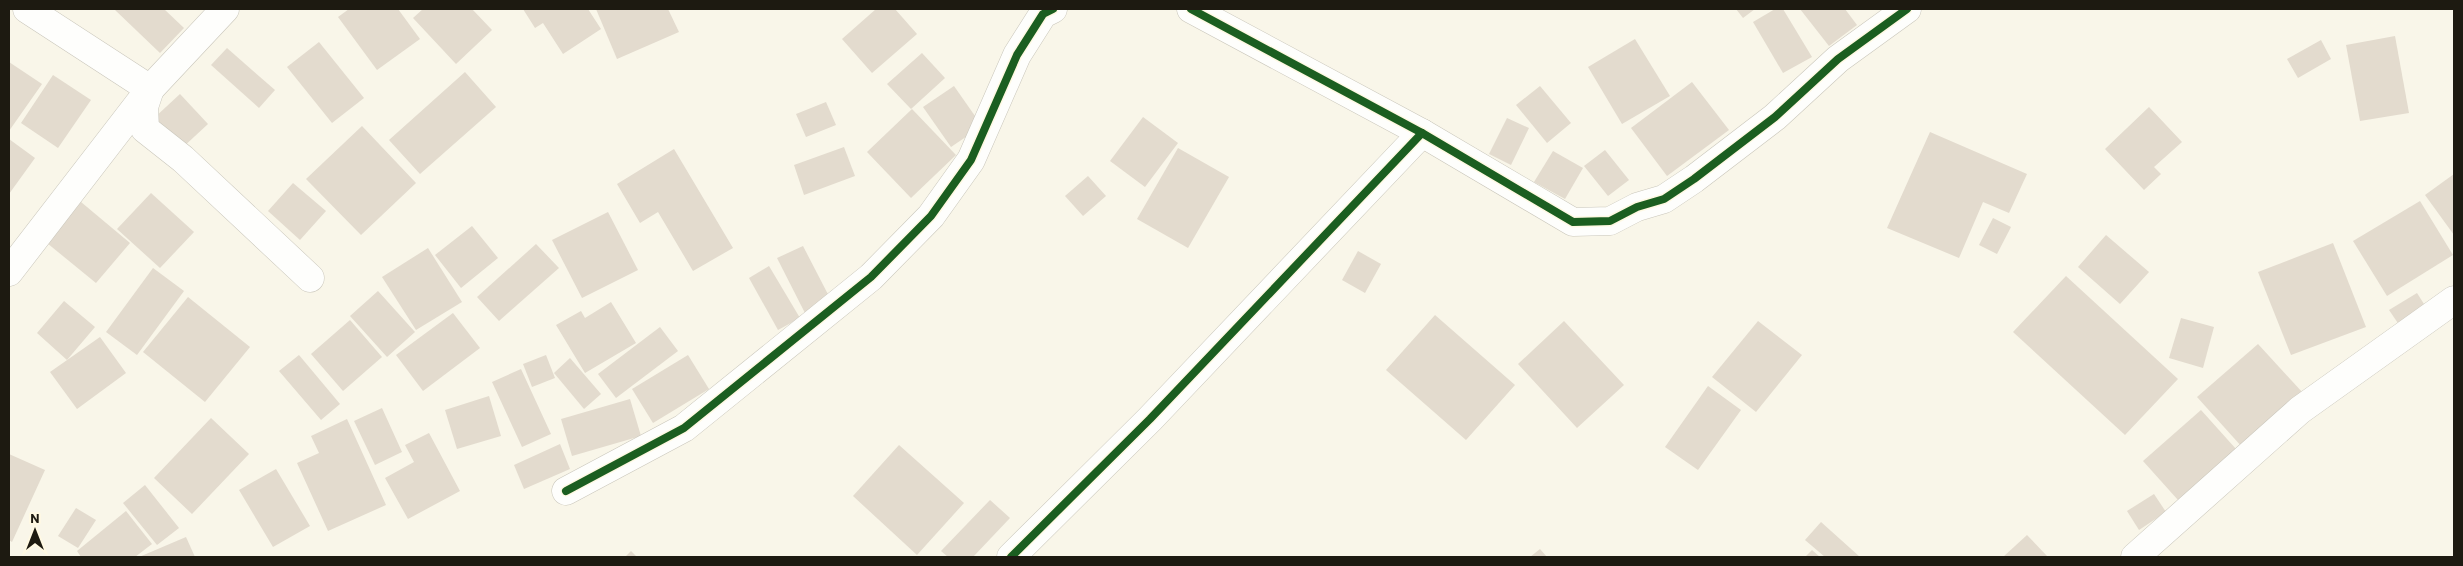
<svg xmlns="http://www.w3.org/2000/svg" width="2463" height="566" font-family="Barlow,sans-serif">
<rect width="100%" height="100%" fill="#f9f6e9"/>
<g fill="#e3dbce">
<polygon points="114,9 164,9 184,28 160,53"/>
<polygon points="349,9 398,9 420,39 377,70 338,17"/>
<polygon points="423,9 472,9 492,30 456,64 413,18"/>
<polygon points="523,9 588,9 601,29 563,54 543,23 535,28"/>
<polygon points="596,9 668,9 679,32 617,59"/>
<polygon points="876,9 895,9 917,34 872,73 842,39"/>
<polygon points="1736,9 1755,9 1743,18"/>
<polygon points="1775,9 1783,9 1812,57 1783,73 1753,22"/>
<polygon points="1800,9 1845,9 1857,25 1829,46"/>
<polygon points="2395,36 2409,113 2360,121 2346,45"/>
<polygon points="1635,39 1670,96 1622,124 1588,67"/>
<polygon points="2321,40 2331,59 2298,78 2287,59"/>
<polygon points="319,42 364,98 332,123 287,67"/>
<polygon points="227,48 275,90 259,108 211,65"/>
<polygon points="922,53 945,78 911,109 887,84"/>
<polygon points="9,62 42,84 9,131"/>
<polygon points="465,72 496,107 420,174 389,140"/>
<polygon points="53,75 91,100 58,148 21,123"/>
<polygon points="1692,82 1729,130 1667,176 1631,128"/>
<polygon points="954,86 982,126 951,147 923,107"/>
<polygon points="1540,86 1571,123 1547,143 1516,105"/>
<polygon points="180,94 208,124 181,149 153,119"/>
<polygon points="826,102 836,125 806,137 796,114"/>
<polygon points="2149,107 2182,142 2154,167 2161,174 2144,190 2105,149"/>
<polygon points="912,109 956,155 911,198 867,152"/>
<polygon points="1143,117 1178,143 1145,187 1110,161"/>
<polygon points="1507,118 1529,128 1511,165 1489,154"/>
<polygon points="362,126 416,183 361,235 306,179"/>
<polygon points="1930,132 2027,174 2009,213 1983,202 1959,258 1887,228"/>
<polygon points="9,139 35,158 9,194"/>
<polygon points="844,147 855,176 804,195 794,165"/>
<polygon points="1178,148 1229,177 1188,248 1137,219"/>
<polygon points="674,149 733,248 693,271 658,212 640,223 617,184"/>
<polygon points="1605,150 1629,180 1608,196 1584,166"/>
<polygon points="1553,151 1583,168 1565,199 1534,182"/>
<polygon points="2454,174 2454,235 2425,195"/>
<polygon points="1088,176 1106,196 1083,216 1065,196"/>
<polygon points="293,183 326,211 300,240 268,211"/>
<polygon points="151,193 194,232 160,268 117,229"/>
<polygon points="2420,201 2453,255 2387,296 2353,241"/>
<polygon points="81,202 130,243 96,283 47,243"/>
<polygon points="608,212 638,270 582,298 552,240"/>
<polygon points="1993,218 2011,227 1997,254 1979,245"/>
<polygon points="472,226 498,258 461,288 435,255"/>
<polygon points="2106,235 2149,272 2120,304 2078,267"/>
<polygon points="2333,243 2366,327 2291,355 2258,272"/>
<polygon points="536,244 559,268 499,321 477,297"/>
<polygon points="803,246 833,304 807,317 777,258"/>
<polygon points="428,248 462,302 416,330 382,277"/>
<polygon points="1358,251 1381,264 1365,293 1342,280"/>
<polygon points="769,266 800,318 778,330 749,278"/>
<polygon points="153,268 184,291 137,355 106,332"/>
<polygon points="2066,276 2178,379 2125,435 2013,332"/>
<polygon points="378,291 415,332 387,357 350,316"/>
<polygon points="2417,293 2431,315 2404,332 2389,310"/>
<polygon points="188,297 250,347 205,402 143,352"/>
<polygon points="64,301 95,327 67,360 37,333"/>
<polygon points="611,302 636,343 585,373 556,325 581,311 585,318"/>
<polygon points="453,313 480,348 423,391 396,355"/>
<polygon points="1435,315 1515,385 1466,440 1386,370"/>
<polygon points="2181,318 2214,327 2203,368 2169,358"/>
<polygon points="350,320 382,357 343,391 311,354"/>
<polygon points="1564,321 1624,385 1577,428 1518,364"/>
<polygon points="1758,321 1802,355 1756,412 1712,377"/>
<polygon points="660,327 678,351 616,398 598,374"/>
<polygon points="100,337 126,373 77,409 50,372"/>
<polygon points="2258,344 2303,393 2242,447 2197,397"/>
<polygon points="299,355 340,404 321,420 279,371"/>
<polygon points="546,355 555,378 532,387 523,364"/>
<polygon points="688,355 709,389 653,423 632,389"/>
<polygon points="570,358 601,394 584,409 554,373"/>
<polygon points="521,369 551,434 522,447 492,382"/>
<polygon points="1708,386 1741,410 1698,470 1665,447"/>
<polygon points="489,396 501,436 457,449 445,410"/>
<polygon points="630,399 641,436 572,456 561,419"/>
<polygon points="382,408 402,452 375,465 354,421"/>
<polygon points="2201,410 2236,449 2178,500 2143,461"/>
<polygon points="211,418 249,454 192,514 154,478"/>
<polygon points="347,419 386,505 328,531 297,463 319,453 311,436"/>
<polygon points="429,433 460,491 408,519 385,478 414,462 405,445"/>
<polygon points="560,444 570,469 524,489 514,465"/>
<polygon points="899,445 964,503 917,555 853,496"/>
<polygon points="9,454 45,470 12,542 9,540"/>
<polygon points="276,469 310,526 273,547 239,490"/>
<polygon points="145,485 179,528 157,545 123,503"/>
<polygon points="2154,494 2166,512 2139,530 2127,511"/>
<polygon points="990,500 1010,518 973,557 948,557 941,551"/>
<polygon points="76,508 96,520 78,548 58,536"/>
<polygon points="126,511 152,544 135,557 81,557 77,551"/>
<polygon points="1821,522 1860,557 1825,557 1805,540"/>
<polygon points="2027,535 2048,557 2003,557"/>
<polygon points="186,537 195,557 139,557"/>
<polygon points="1540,549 1547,557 1530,557"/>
<polygon points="1812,550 1820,557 1805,557"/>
<polygon points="631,551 637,557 625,557"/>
</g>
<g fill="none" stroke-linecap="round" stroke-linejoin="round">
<g stroke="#c9c6bb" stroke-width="29">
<g id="minor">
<polyline points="27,9 150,89 144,107 145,129 183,159 310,278"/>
<polyline points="1191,9 1422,133 1573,222 1610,221 1637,207 1664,199 1694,179 1775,117 1838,59 1907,9"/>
<polyline points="9,272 150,89 225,9"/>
<polyline points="566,491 684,428 871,277 931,216 971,160 1017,55 1043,14 1053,9"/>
<polyline points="1011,557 1150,419 1422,133"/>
<polyline points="2135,557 2300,410 2454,300"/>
</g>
</g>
<use href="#minor" stroke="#fefefc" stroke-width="28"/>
<g stroke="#fff9e3" stroke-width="11">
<g id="cycleway">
<polyline points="1191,9 1422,133 1573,222 1610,221 1637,207 1664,199 1694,179 1775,117 1838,59 1907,9"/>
<polyline points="566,491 684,428 871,277 931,216 971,160 1017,55 1043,14 1053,9"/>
<polyline points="1011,557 1150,419 1422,133"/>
</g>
</g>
<use href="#cycleway" stroke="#1b5e20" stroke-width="8"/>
</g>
<rect width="2463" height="566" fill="none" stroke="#1d1a11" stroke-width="20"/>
<g transform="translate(35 531)" stroke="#fff9e3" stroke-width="4" paint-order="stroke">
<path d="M0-4L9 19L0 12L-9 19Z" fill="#1d1a11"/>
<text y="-8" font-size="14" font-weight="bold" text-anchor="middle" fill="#1d1a11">N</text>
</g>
</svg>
